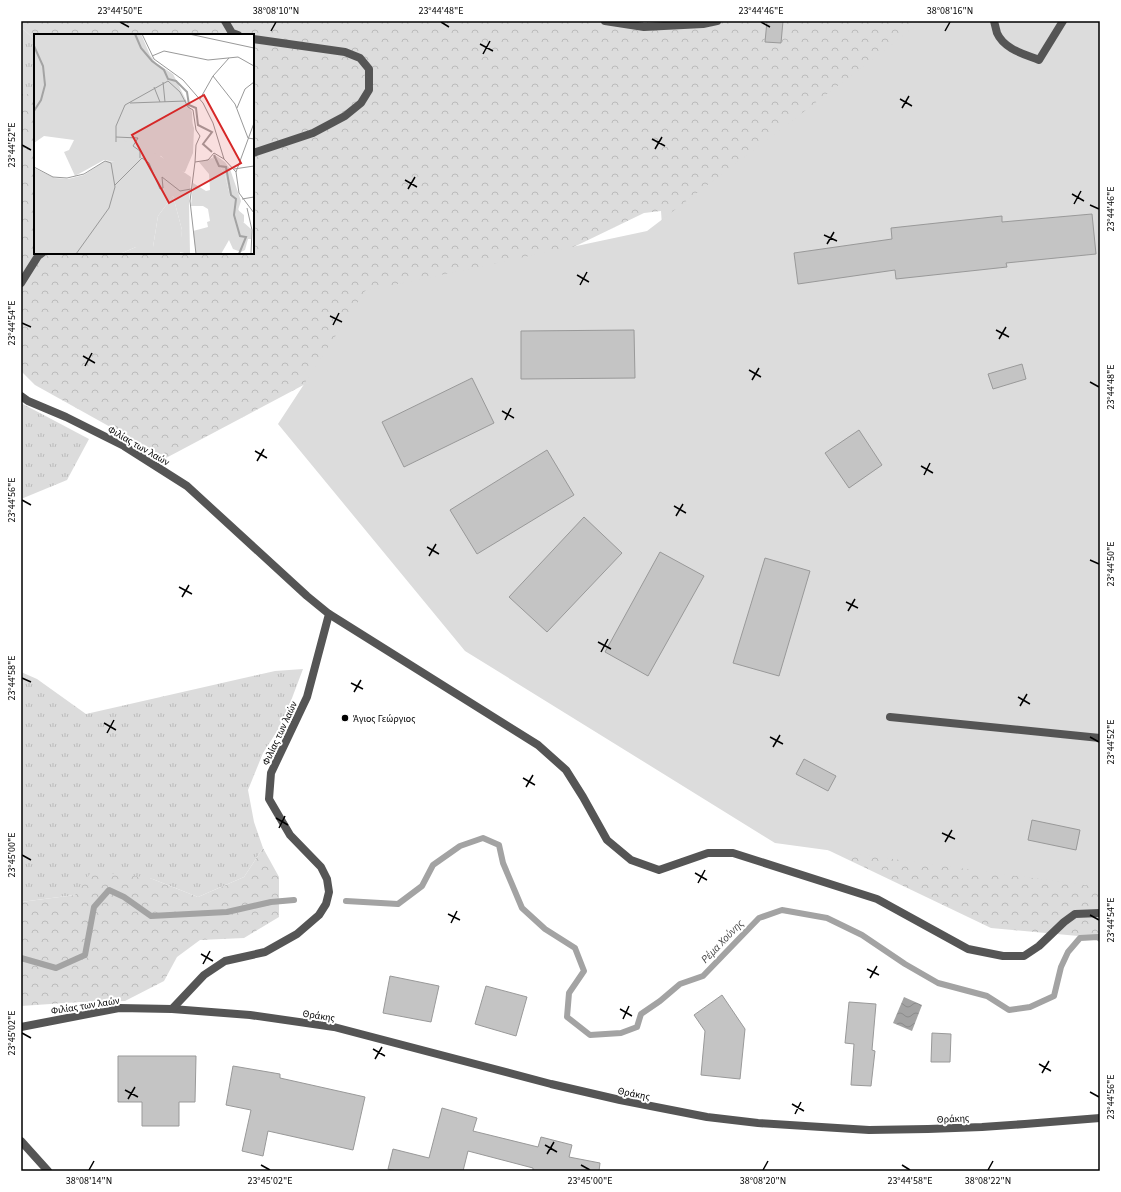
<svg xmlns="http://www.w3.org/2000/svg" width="1121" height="1192" font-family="'Source Sans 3',sans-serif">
<defs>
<pattern id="grass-tufts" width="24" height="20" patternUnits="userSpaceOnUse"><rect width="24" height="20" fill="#dcdcdc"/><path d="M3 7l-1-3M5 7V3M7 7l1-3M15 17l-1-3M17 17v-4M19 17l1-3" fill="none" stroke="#bbb"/></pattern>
<pattern id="forest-crowns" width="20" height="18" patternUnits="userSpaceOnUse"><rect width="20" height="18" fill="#dcdcdc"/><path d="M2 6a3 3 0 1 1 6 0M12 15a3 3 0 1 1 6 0" fill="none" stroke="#bbb"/></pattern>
<pattern id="water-waves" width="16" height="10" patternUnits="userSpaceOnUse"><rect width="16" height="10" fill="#a3a3a3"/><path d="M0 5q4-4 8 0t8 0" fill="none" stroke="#8b8b8b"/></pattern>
</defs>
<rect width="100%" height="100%" fill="#fff"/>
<g fill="url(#grass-tufts)">
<polygon points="21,27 35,40 35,94 21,94"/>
<polygon points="21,403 89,439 67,480 21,499"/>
<polygon points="303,669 283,722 263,753 248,790 254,822 263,848 244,877 198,897 150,878 75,895 21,902 21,672 37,679 86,714 275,671"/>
</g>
<g fill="url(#forest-crowns)">
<polygon points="21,21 1100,21 1100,938 991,928 700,789 661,211 644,213 462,301 166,458 35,385 21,371 21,94 35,94 35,253 253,253 253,35 35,35 35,40 21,27"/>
<polygon points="263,848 279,877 279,917 244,938 200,940 177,957 164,981 125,1001 80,1002 21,1006 21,902 75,895 92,871 150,878 198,897 244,877"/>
</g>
<polygon fill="#dcdcdc" points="921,21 1100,21 1100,887 775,843 465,651 278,424 365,291 647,231 890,46"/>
<polygon fill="url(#water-waves)" points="904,997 922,1005 912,1031 893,1023"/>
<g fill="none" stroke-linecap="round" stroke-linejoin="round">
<g stroke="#a3a3a3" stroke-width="6">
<polyline points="346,901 398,904 422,886 433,865 460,846 483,838 499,845 503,863 522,908 545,929 575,948 584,971 569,993 567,1017 590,1035 621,1033 637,1027 641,1014 660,1001 680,984 703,976 759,918 782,910 827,918 862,935 905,964 938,983 987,996 1009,1010 1030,1007 1054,996 1061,967 1068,952 1080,938 1098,937 1100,939"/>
<polyline points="21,958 56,968 85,955 94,907 109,890 124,897 151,916 227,912 271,902 294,900"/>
</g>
</g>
<g fill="#c4c4c4" stroke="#999">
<polygon points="767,21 783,21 781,43 765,42"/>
<polygon points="1092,214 1096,254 1006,263 1007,267 896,279 895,270 798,284 794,253 892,239 891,228 1002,216 1002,222"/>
<polygon points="634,330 635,378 521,379 521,331"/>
<polygon points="1022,364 1026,379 993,389 988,374"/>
<polygon points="472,378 494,423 404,467 382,422"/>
<polygon points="859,430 882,465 849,488 825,453"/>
<polygon points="547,450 574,495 477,554 450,510"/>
<polygon points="584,517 622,553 547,632 509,597"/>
<polygon points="660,552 704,576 648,676 605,652"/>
<polygon points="765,558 810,571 779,676 733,663"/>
<polygon points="804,759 836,776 828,791 796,774"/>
<polygon points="1032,820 1080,830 1076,850 1028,840"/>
<polygon points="390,976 439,986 431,1022 383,1013"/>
<polygon points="486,986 527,997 516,1036 475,1024"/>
<polygon points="722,995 745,1029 740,1079 701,1075 705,1031 694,1015"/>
<polygon points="849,1002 876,1004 872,1050 875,1051 871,1086 851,1085 854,1044 845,1043"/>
<polygon points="932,1033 951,1034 950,1062 931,1062"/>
<polygon points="118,1056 196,1056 195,1102 179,1102 179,1126 142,1126 142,1102 118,1102"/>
<polygon points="233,1066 280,1074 280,1078 365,1097 353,1150 268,1131 263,1156 242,1151 251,1110 226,1105"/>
<polygon points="442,1108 477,1118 473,1131 538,1147 541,1137 572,1145 569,1157 600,1163 599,1171 533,1171 533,1168 468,1151 463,1171 397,1171 388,1169 393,1149 429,1158"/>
</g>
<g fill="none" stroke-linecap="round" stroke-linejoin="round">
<polyline stroke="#555" stroke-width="8" points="890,717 1100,738"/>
<g stroke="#555" stroke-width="8">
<path d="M994,21c1,4 2,8 3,12 7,16 27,21 42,27l24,-39"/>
<polyline points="329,614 538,745 566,770 583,797 607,840 631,860 659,870 708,853 733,853 877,899 968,949 1003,956 1024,956 1039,946 1064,922 1075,914 1100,913"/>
<polyline points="172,1009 250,1015 334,1027 551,1084 620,1100 707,1117 758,1123 869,1130 928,1129 982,1127 1025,1124 1100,1118"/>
</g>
<g stroke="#555" stroke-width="8">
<polyline points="225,21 232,33 238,35"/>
<polyline points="605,21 644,27 703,24 717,21"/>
<polyline points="253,39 345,52 360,58 369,69 369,90 361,103 345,116 313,133 253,153"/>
<polyline points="21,283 38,256 42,253"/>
<polyline points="21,396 28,401 66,417 124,446 187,486 307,596 329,614 307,697 271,773 269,799 290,835 321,867 327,879 329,892 326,904 319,915 297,934 265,952 225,961 204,975 172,1009 119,1008 21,1027"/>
<polyline points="21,1141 48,1171"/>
</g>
</g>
<path fill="none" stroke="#000" stroke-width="1.5" d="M120,22l9,5M441,22l8,5M761,22l9,5M271,31l5,-9M945,31l5,-9M480,44l13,7M483,54l7,-13M900,99l12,7M902,108l7,-12M652,139l13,7M22,145l9,5M655,149l7,-12M405,180l12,7M408,189l7,-12M1072,194l12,7M1074,204l7,-13M1090,205l9,4M824,235l13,6M827,244l7,-12M577,275l12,7M580,285l7,-13M330,316l12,6M22,323l9,4M333,325l6,-12M996,330l13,7M999,339l7,-12M83,356l12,7M85,366l7,-13M749,370l12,7M752,380l7,-12M1090,382l9,5M502,411l12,7M505,420l6,-12M255,451l12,7M257,461l7,-12M921,466l12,7M924,475l6,-12M22,500l9,5M674,506l12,7M676,516l7,-12M427,547l12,7M429,556l7,-12M1090,560l9,4M179,587l13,7M182,597l7,-12M846,602l12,6M848,611l7,-12M598,642l13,7M601,652l7,-13M22,678l9,4M351,683l12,6M354,692l7,-12M1018,697l12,7M1020,706l7,-12M104,723l12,7M107,733l7,-13M770,737l13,7M1090,737l9,5M773,747l7,-12M523,778l12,7M526,787l7,-12M276,818l12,7M279,828l6,-12M942,833l13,6M945,842l7,-12M22,855l9,5M695,873l12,7M698,883l7,-13M448,914l12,6M1090,915l9,5M451,923l6,-12M201,954l12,7M203,964l7,-13M867,969l12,6M870,978l7,-12M620,1009l12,7M623,1019l6,-13M22,1033l9,5M373,1049l12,7M375,1059l7,-12M1039,1064l12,7M1042,1073l7,-12M125,1090l13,7M1090,1092l9,5M128,1099l7,-12M792,1104l12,7M795,1114l6,-12M545,1145l12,7M547,1154l7,-12M261,1165l9,5M581,1165l9,5M902,1165l8,5M89,1170l5,-9M763,1170l5,-9M988,1170l5,-9"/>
<circle fill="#000" stroke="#fff" stroke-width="1.5" cx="345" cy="718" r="4"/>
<g text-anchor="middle" stroke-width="4" stroke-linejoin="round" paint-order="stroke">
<g font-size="10" fill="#000" stroke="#fff">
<text transform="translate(139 445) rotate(30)" y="4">Φιλίας των λαών</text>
<text transform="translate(279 733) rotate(-65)" y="4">Φιλίας των λαών</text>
<text transform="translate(85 1005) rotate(-9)" y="4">Φιλίας των λαών</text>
<text transform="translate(319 1015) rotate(9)" y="4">Θράκης</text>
<text transform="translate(634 1093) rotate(11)" y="4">Θράκης</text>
<text transform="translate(953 1118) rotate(-3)" y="4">Θράκης</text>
</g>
<g font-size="10" fill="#000" stroke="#fff" text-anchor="start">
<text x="353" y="722">Άγιος Γεώργιος</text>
</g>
<g font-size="11" font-style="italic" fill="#444" stroke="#fff">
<text transform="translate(722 941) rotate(-46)" y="4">Ρέμα Χούνης</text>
</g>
</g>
<g transform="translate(34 34)">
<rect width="220" height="220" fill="#fff"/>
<path d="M178,124l5,3 8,14 5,21 5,3 7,22 9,8v10h-3l-3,11 -4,2 -8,-3 -4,-9 -8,14h-25l-3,-23 15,-4 -1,-5 3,-1 -2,-12 -5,-3h-12l2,-23 13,8 4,-1 -1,-16 -10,-12zM139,162l9,34 -2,24h-60l16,-7h17l5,-31z" fill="#dcdcdc"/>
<path d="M0,0h107l9,21 6,8 17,11 19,38 1,22 -33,22 31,21 -2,26 1,51 -11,-2 3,-22 -9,-34 -15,20 -5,31h-17l-16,7h-86v-86l21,10 13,1 16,-4 21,-14 10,1 -11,-2 -29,16 -11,-24 5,-2 5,-10 -30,-4 -10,7zM181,121l10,7 5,7 11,32 -3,9 6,5v7l-8,-1 -3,-3 3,-16 -6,-6 -5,-21 -8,-14 -5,-3z" fill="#dcdcdc"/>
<path d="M139,61l13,12 8,21 -1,25 -8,19 -10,-1 -14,-15 -41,-17 -1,-16 8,-13 14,-11z" fill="#dcdcdc"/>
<path fill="none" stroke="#a3a3a3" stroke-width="2" d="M101,0l6,14 11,13 12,9 4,9 8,2 11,11 2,13 7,3 2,17 14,7 -9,12 9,8M0,12l9,20 2,19 -4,15 -7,11M180,121l5,11 7,1 5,28 5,4 -2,16 6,21 6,1 -7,17"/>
<path fill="none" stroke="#999" stroke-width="1" d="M108,0l12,25 29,21 20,23 10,20 11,36M155,0l65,14M118,22l12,-5 44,9 30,-3 16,9M179,42l22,28 13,34 6,1M129,48l2,20M120,53l6,15M166,65l13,-23 16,-18M96,69l56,-2M203,74l8,-19 9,-7M220,89l-18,49 3,21 15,20M82,103l22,1 -5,8 7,5v7M82,108v-16l9,-21 43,-24 12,11 8,15 5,3 3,20 4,6 -4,9 -1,17M0,133l19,10 14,1 17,-4 21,-13 6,2 4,24 -6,21 -33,46M200,135l20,-3M81,151l27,-27 7,5 11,26 3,-1 -1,-11 18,14 11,-2M208,165l12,-2M213,174l5,22 -1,24M162,220l-6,-53 5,-39 13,-2 6,-7 10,6 12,13"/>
<path fill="#d62828" fill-opacity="0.15" stroke="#d62828" stroke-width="2" d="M170,61l37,68 -72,40 -37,-68z"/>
<rect width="220" height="220" fill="none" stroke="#000" stroke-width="2"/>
</g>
<rect width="1121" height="1192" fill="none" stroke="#ffffff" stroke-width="44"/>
<rect x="22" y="22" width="1077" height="1148" fill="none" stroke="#000" stroke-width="1.5"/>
<g font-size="10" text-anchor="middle" fill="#000">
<text x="120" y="14">23°44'50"E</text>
<text x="276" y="14">38°08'10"N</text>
<text x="441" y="14">23°44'48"E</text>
<text x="761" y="14">23°44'46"E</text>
<text x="950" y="14">38°08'16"N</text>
<text transform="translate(11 145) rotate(-90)" y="4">23°44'52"E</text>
<text transform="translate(1110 209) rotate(-90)" y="4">23°44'46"E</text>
<text transform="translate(11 323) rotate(-90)" y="4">23°44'54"E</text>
<text transform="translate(1110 387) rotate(-90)" y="4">23°44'48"E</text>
<text transform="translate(11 500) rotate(-90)" y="4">23°44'56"E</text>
<text transform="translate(1110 564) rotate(-90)" y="4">23°44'50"E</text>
<text transform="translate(11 678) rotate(-90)" y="4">23°44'58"E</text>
<text transform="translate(1110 742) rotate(-90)" y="4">23°44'52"E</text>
<text transform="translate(11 855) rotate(-90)" y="4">23°45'00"E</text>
<text transform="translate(1110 920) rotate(-90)" y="4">23°44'54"E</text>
<text transform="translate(11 1033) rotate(-90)" y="4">23°45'02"E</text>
<text transform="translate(1110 1097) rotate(-90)" y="4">23°44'56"E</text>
<text x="89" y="1184">38°08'14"N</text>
<text x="270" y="1184">23°45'02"E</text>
<text x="590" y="1184">23°45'00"E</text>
<text x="763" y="1184">38°08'20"N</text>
<text x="910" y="1184">23°44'58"E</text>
<text x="988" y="1184">38°08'22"N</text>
</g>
</svg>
